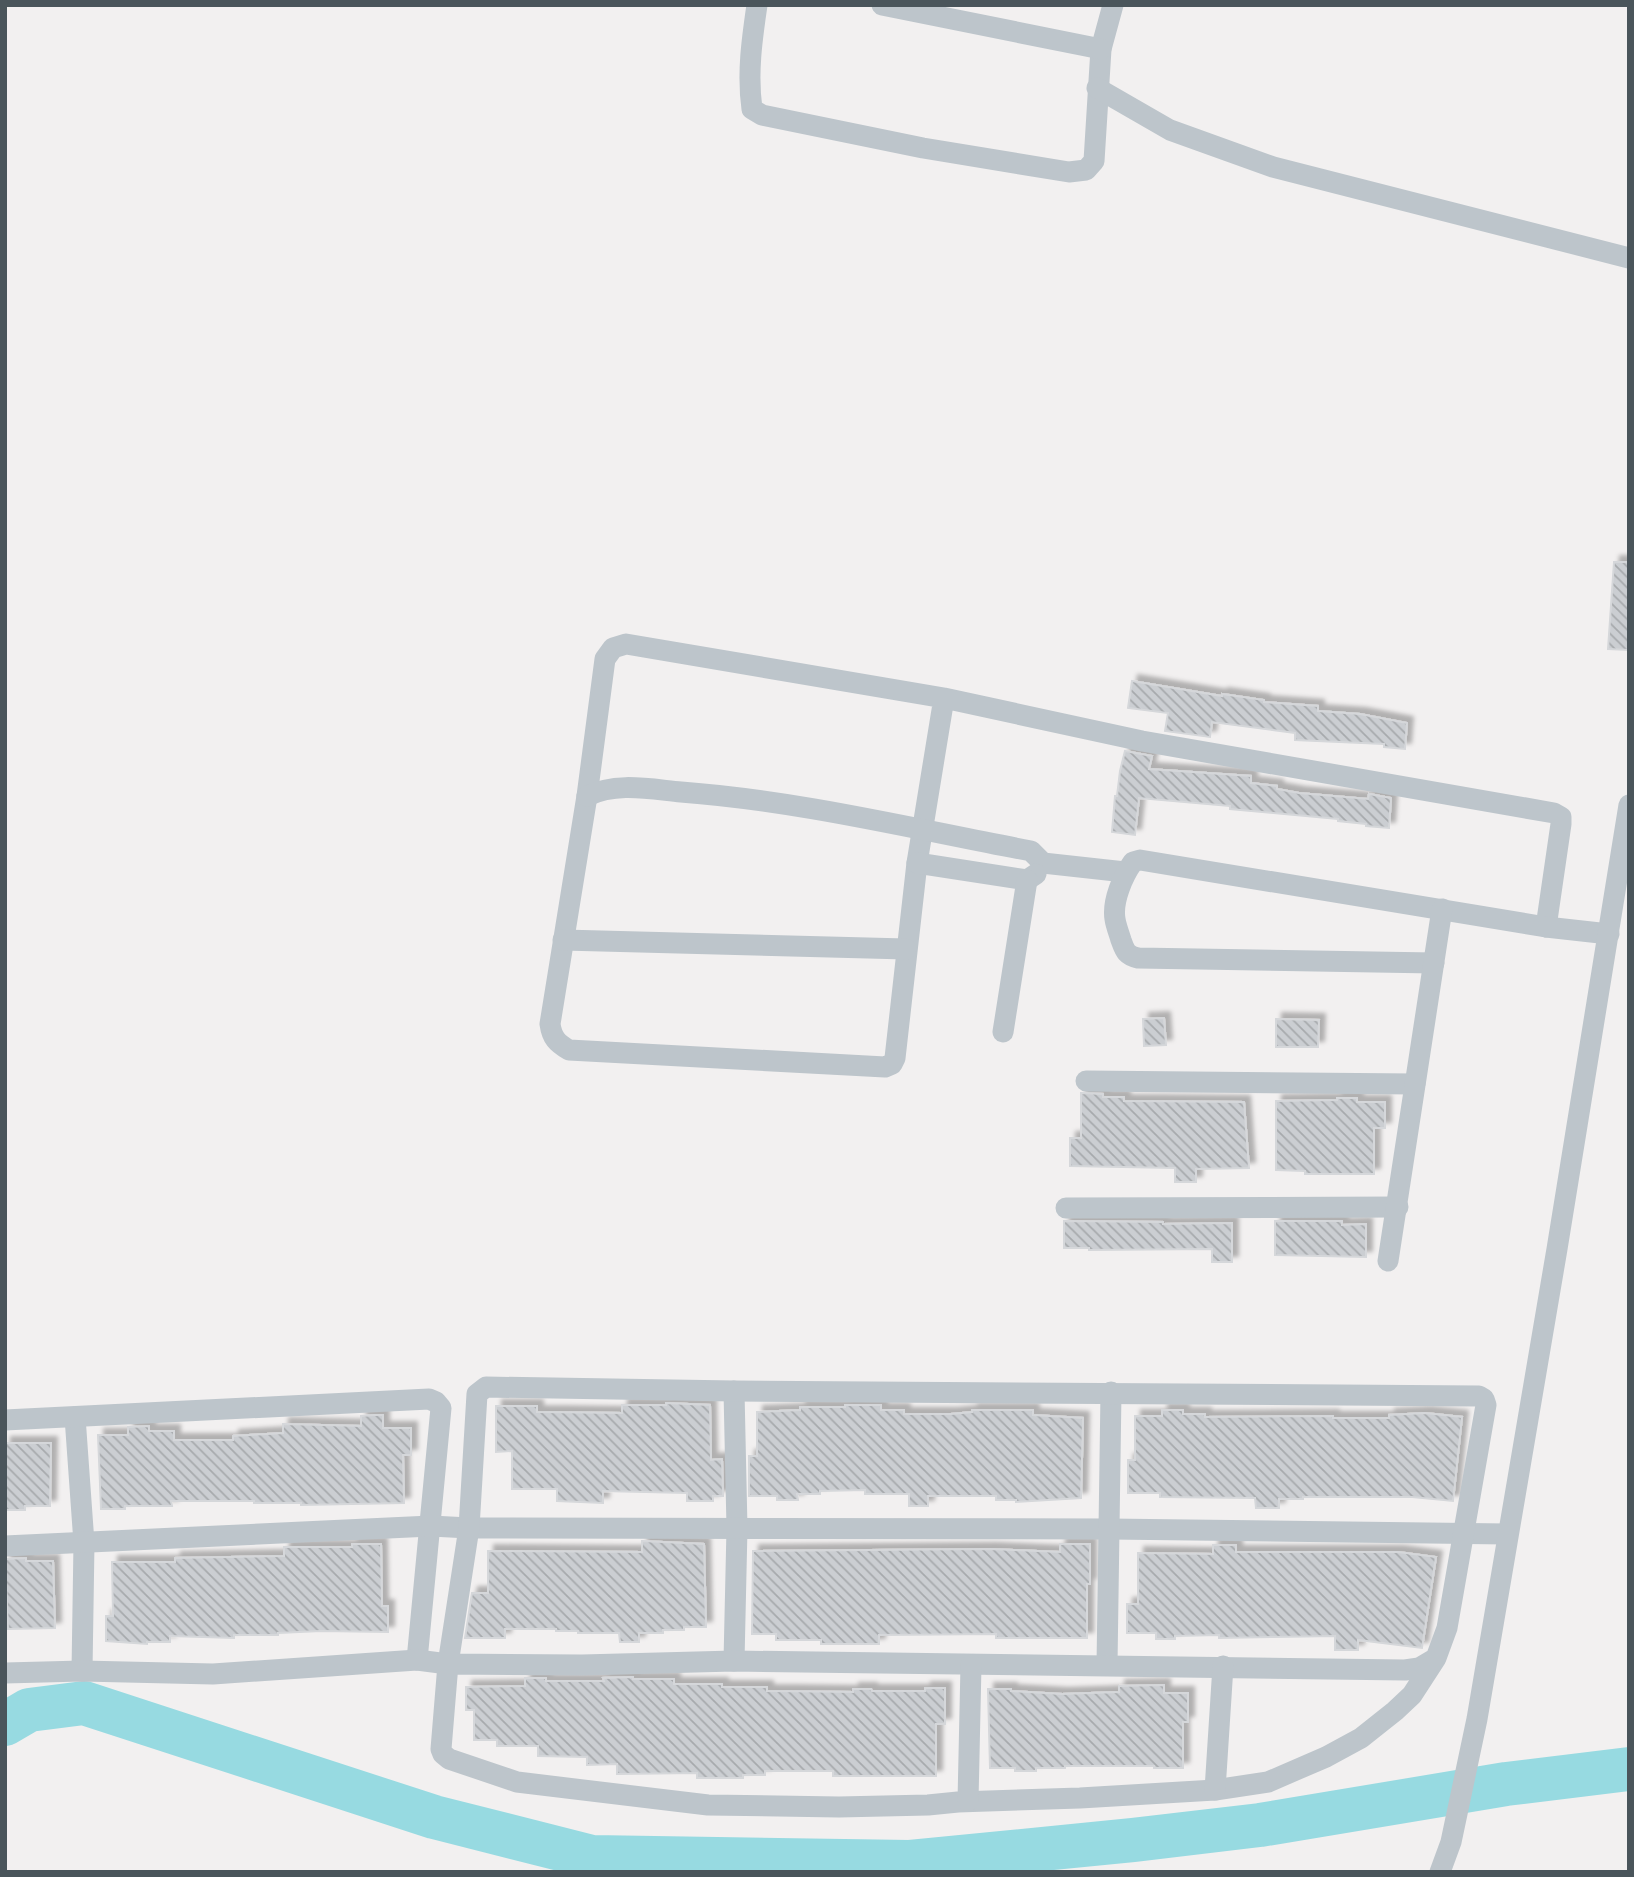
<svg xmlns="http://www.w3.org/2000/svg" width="1634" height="1877" font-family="Helvetica,sans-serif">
<defs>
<pattern id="building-back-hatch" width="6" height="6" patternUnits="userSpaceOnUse" patternTransform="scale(1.75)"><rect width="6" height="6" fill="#cbced2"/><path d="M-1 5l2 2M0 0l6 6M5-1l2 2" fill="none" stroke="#a7aaad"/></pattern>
<filter id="shadow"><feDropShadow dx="6" dy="-6" stdDeviation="2" flood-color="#0004"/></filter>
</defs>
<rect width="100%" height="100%" fill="#f2f0f0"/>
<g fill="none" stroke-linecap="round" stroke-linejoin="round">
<polyline stroke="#97dae1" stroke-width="44" points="5,1724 29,1710 84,1703 434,1817 592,1857 910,1862 1133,1840 1260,1825 1506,1784 1629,1769"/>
</g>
<g fill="url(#building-back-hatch)" stroke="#d5d7da" stroke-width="2" filter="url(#shadow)">
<polygon points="1614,562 1629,562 1629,650 1608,649"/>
<polygon points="1132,681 1222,696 1222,694 1264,700 1264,702 1318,706 1318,711 1360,714 1407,723 1405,749 1384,747 1384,744 1295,740 1295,733 1212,722 1210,737 1165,731 1168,713 1128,708"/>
<polygon points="1125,751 1152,756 1149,769 1251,776 1251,783 1277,786 1277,789 1299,793 1368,799 1369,794 1391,798 1389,828 1366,826 1366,824 1338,821 1338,819 1230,809 1230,806 1139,798 1135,835 1112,832 1115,796 1117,796 1120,771"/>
<polygon points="1164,1018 1166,1045 1144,1046 1143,1019"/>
<polygon points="1276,1019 1319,1020 1318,1047 1276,1047"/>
<polygon points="1081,1093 1103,1094 1103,1097 1124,1097 1124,1101 1244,1102 1249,1168 1196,1169 1196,1182 1175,1182 1175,1168 1070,1166 1070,1138 1081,1138"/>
<polygon points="1337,1098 1357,1098 1357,1102 1385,1102 1385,1128 1374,1128 1374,1174 1305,1174 1305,1171 1276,1170 1276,1101 1337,1100"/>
<polygon points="1064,1221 1163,1222 1163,1224 1232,1223 1232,1262 1212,1262 1212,1249 1089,1250 1089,1248 1064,1248"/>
<polygon points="1275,1221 1342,1221 1342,1225 1366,1224 1366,1257 1275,1255"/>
<polygon points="666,1403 710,1405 711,1460 722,1459 723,1496 713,1496 713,1501 687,1501 687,1493 603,1491 603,1503 557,1501 557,1489 512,1489 512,1451 496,1452 496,1406 537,1406 537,1412 622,1413 622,1405 666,1405"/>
<polygon points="845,1405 881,1405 881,1410 904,1410 904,1414 951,1414 972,1412 972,1410 1033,1410 1033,1415 1083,1418 1081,1498 1016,1502 1016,1500 996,1500 996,1496 928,1496 928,1506 909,1506 909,1494 865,1494 865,1490 820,1491 820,1494 797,1494 798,1500 777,1500 777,1496 749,1496 749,1456 757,1456 757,1412 800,1410 800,1407 845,1407"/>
<polygon points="1162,1410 1183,1410 1183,1414 1205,1414 1205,1417 1333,1416 1333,1418 1389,1418 1389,1415 1425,1413 1462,1417 1453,1501 1412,1497 1303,1497 1303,1499 1279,1499 1279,1508 1256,1508 1255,1498 1160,1497 1160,1493 1128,1493 1128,1460 1135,1460 1135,1416 1162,1416"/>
<polygon points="374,1415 383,1415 383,1428 411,1428 411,1455 403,1455 404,1503 301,1505 301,1503 254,1503 254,1501 171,1501 172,1506 125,1506 125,1509 101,1509 98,1435 128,1435 128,1427 149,1426 149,1431 174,1431 174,1440 233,1440 233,1436 283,1433 283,1424 361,1426 361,1416"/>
<polygon points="5,1443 51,1443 50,1506 25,1506 25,1510 5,1510"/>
<polygon points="642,1541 704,1544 706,1627 684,1627 684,1630 663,1630 663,1633 639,1633 639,1642 620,1642 619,1633 578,1633 578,1631 556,1631 556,1629 505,1629 505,1638 465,1638 472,1593 488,1593 488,1551 642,1552"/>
<polygon points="352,1544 381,1544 382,1606 388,1606 388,1632 321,1631 278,1633 278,1635 234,1635 234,1638 170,1636 170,1642 147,1642 147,1644 106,1641 106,1616 113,1616 112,1562 175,1562 175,1558 284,1556 284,1547 352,1547"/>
<polygon points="1060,1544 1090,1544 1090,1584 1087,1584 1087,1638 996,1638 996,1634 879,1635 879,1644 821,1644 821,1640 776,1640 776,1634 752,1634 753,1551 991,1549 1060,1552"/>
<polygon points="1213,1545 1236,1545 1236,1552 1398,1552 1436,1557 1422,1648 1358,1640 1358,1650 1335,1650 1335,1636 1219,1638 1219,1635 1175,1636 1175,1639 1156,1639 1156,1633 1127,1633 1127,1604 1138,1604 1138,1553 1213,1554"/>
<polygon points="26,1558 26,1561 53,1561 55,1628 8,1629 5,1559"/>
<polygon points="633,1677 633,1679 674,1679 674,1684 722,1684 722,1687 767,1687 767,1691 853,1692 853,1689 871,1689 872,1691 925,1691 925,1688 945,1688 945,1724 936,1724 936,1776 833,1776 833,1771 765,1771 765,1775 743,1775 743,1778 697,1778 697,1773 617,1774 617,1764 587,1765 587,1757 538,1756 538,1746 497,1746 497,1740 474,1740 474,1710 466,1710 466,1687 525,1686 525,1678 546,1678 546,1681 604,1681 603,1678"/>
<polygon points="1164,1685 1164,1693 1188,1693 1188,1722 1183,1722 1183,1768 1154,1768 1154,1766 1065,1766 1065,1768 1036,1768 1036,1771 1015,1771 1015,1768 990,1768 988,1689 1011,1689 1011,1691 1062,1694 1119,1692 1119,1686"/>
</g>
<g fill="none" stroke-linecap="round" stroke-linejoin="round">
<g stroke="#bdc5cb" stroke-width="21">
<path d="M757,5c-5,34 -10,69 -5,104l10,6 161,33 146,24 17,-2 8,-9 7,-112 12,-44"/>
<polyline points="882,5 1101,49"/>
<polyline points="1097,88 1170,130 1273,167 1629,258"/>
<path d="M944,698l-27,165 -22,195 -3,6 -7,3 -316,-17c-12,-7 -17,-12 -19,-26l37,-228 18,-137 8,-11 13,-4 318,54 198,43 412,72 7,4v7l-15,103"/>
<path d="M587,796c30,-14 62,-7 94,-4 119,9 233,37 350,59l12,12 82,9"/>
<polyline points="917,863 1027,880 1036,874"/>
<polyline points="563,940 906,949"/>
<path d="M1434,963l-296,-5c-12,-3 -13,-7 -17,-18 -2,-7 -5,-14 -6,-21 -3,-18 8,-43 18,-57l7,-2 406,67 63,7"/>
<polyline points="1003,1032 1027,880"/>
<polyline points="1086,1081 1415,1084"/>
<polyline points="1066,1208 1398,1207"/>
<polyline points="1388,1261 1442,909"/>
<polyline points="734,1391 737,1528 734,1661"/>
<polyline points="75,1417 84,1543 82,1671"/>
<polyline points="5,1420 429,1399 436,1402 441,1408 417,1660"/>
<polyline points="5,1546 431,1526 469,1528 1109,1529 1507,1534"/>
<polyline points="1107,1665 1111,1392"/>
<polyline points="5,1673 82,1671 213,1674 417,1660 448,1664 582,1665 734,1661 1405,1670 1419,1668 1436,1658 1447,1628 1486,1405 1484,1399 1479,1396 734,1391 486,1387 477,1394 469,1528 448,1664 441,1749 443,1754 449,1759 517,1782 708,1805 839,1807 928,1805 958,1802 1080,1798 1215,1790 1268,1782 1326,1757 1361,1738 1395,1711 1412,1695 1436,1658"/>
<polyline points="1215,1790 1223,1666"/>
<polyline points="968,1801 971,1665"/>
<polyline points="1440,1872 1451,1842 1477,1719 1557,1249 1629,805"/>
</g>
</g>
<rect width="1634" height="1877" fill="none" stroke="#4a555b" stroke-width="14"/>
</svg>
